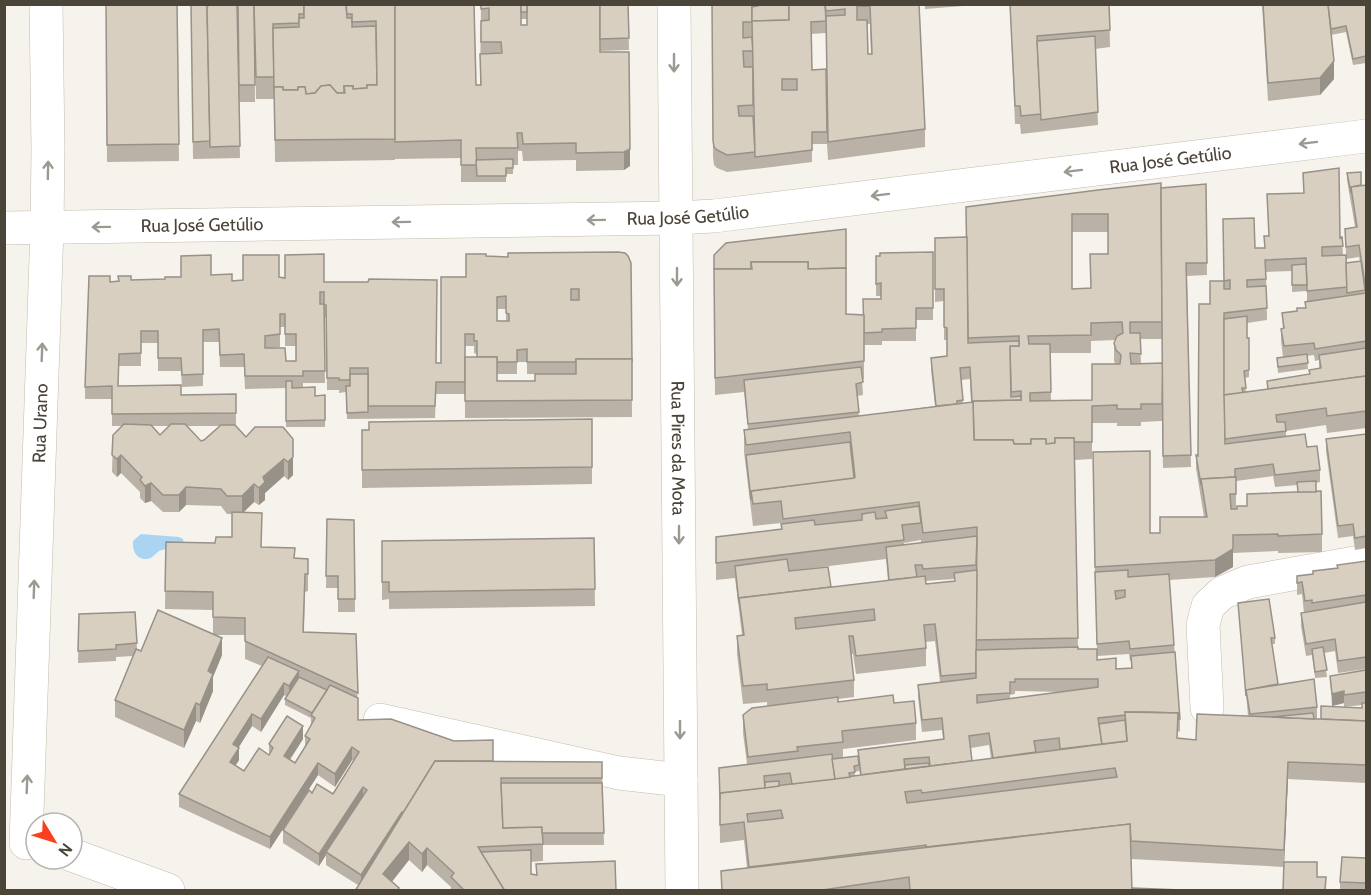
<svg xmlns="http://www.w3.org/2000/svg" width="1371" height="895" font-family="Cabin,sans-serif">
<rect width="100%" height="100%" fill="#f6f3ec"/>
<path fill="#a9d4f2" d="M141,534l38,3 4,2 1,7c-7,2 -18,2 -25,5 -4,3 -7,8 -13,8 -10,1 -14,-10 -13,-18z"/>
<g fill="none" stroke-linecap="round" stroke-linejoin="round">
<g stroke="#c2bbae" stroke-width="34">
<g id="minor">
<path id="s1" d="M674,4l8,886"/>
<path id="s2" d="M4,228l672,-10 38,-2 652,-80"/>
<polyline points="1207,708 1203,625 1208,606 1222,593 1248,582 1366,561"/>
<polyline points="380,720 619,773 681,780"/>
<path id="s3" d="M26,843l21,-615 1,-79 -2,-145"/>
<polyline points="72,855 168,890"/>
</g>
</g>
<use href="#minor" stroke="#fff" stroke-width="33"/>
</g>
<g fill="#bab2a6" fill-rule="evenodd">
<polygon points="106,4 177,4 179,161 107,162"/>
<polygon points="191,4 254,4 255,102 239,102 240,158 193,159"/>
<polygon points="254,4 474,4 476,85 480,85 481,4 521,25 527,25 527,19 521,19 521,4 628,4 629,50 600,51 600,52 630,166 624,170 576,171 576,160 523,161 522,151 518,151 518,165 513,165 513,174 506,174 506,182 461,182 461,158 395,159 395,160 275,162 274,87 274,99 256,99"/>
<path d="M712,4h207l6,125v18l-97,13 -1,-16h-15v18l-57,7v-1v1l-28,3 -10,-4 -3,-3 -1,-8zM867,24h3l1,30h-3zM826,33v36l-14,1 -1,-36zM753,68l1,66 -1,-18z"/>
<polygon points="925,4 963,4 963,6 925,9"/>
<polygon points="1010,4 1109,4 1110,47 1095,49 1098,125 1021,134 1020,124 1015,124"/>
<polygon points="1262,4 1366,4 1366,63 1353,65 1346,32 1331,35 1334,79 1320,95 1268,101"/>
<path d="M1347,173l14,12h5v243l-39,5 -1,-8 -40,6v6l21,10 13,23v12l-4,1v9l6,42v18l-44,1v-2l-45,2v14l-18,10 -46,3 11,139v13l-2,-1 -1,7 19,2 52,-24 -10,-113 37,35v6h-3l6,40 39,23v12h4l41,-11v-3l-18,2v-4l-12,3 -2,-30 36,-6v113l-78,-4 -4,83 33,15h9v14h-43l1,-24 -153,-8 1,29 73,3h-484l26,-23 -3,-28 -24,3 -1,-75 28,-4 -4,-31v-18l24,-9v-4l-24,2 -6,-50v-18l5,-1 -7,-57 -19,2v-43l65,-8v-6l-28,3 -9,-74v-22l4,-1 -4,-37 -29,3 -1,-140 132,59 17,1 18,-16v-3h-5v-40l57,-4v68h-17v21h-34v4h-18v34h-2l1,16 -6,1 2,20 76,-10 -4,-36v-12l16,-2v-16h-3v-39l-9,1v-64l31,-1 195,-49 45,-4 1,91 -20,1 4,191 -28,1 -1,-59v12l-21,1v4h-24v-3h-25v36l-17,1 3,187v2h19l-2,-64 -2,-133 57,81h10l44,-16 -8,-49v-13l2,1 12,-152 13,-23 32,-33h9l78,-11 1,18h3l-1,-26 10,-2 -8,-47zM1072,232h36v22l-18,34 -18,1zM1359,257l1,4 -14,5v-7zM1292,271v21l15,-1v-1v11l-2,1v6l-8,3 -15,2 1,16h-2v12l2,16 -6,1 1,15 30,-4 -1,-13 7,-1 1,6 4,-1v9l-10,1v5l-42,6v9l-21,2 -1,-14 4,-1v-39h-2v-15l20,-3 -1,-48zM1140,339h22v24l-21,1zM1115,340l-1,3v17l1,4 -23,36h-41l-1,-47h41v-12zM970,379l1,23 -8,1 -2,-23zM1273,476l2,11 22,-2 1,7 -62,17v-28zM921,540v3l-17,2v-2zM886,559l2,22 -57,6 -42,-16zM954,579v2l-28,3 -1,-3zM935,641l5,41 -22,3v12l4,35 20,-2 1,9 -85,11v6l-15,2v-9l73,-9v-17l-22,-20 -56,-1v-3l16,-2v-17l-3,-26h2l3,20 70,-8v-24zM1129,654l1,7h1v8h-15l-19,-9v-4zM1015,691l47,1 -52,7v-4l5,-1zM989,745l2,13 -19,3 -1,-13zM859,768l1,7 -5,1v-4l4,-1z"/>
<path d="M486,256l145,7 1,154 -167,1v-24h-29l-1,24 -88,1 -1,-27 -7,1v-3h-12l-1,-73 -2,1v-5l1,70h-22v4l12,9 10,-1v32h-39v-39l-41,1 -1,-22h-24l-1,-25h-16v44l-21,1 -1,-16h-23v-28h-17v23h-22l-1,20 63,9 55,-1v32h-1l11,11 37,-10 10,48 -5,5 -4,-4 -19,17v7l-6,5 -5,-3 -11,10 18,35 34,11 13,1v32l-3,1 -1,40 52,2 2,86 135,41 109,1 2,83h-61v16l-12,1v12l5,1v-11l80,27h-165v-4l-24,-22 -5,7 -13,-12 -17,22 7,9 -41,-6 -32,-20v-10l-7,11 -36,-23v-13l29,-37 21,1 21,-33 -2,-1 -17,27 -17,-12 -48,74 -91,-42v-13l83,-128 -17,-7v-24h-30l7,20 -9,22v14l-13,32 -4,-2 -12,27 -69,-31v-17l18,-44 -17,1v4l-38,2 1,-49 56,-2 2,37 4,2 72,-17v-24l-48,-1 1,-67 49,1 17,-6v-23h-5l-6,-8 -35,-1 -7,7h-16l-12,-11 -6,2 -5,-5v-6l-19,-19 -4,4 -5,-5 1,-37 9,-9h-10v-27h-27v-12l25,-105 55,-3 16,-2 30,-2 21,6 47,-4 45,5 112,81h5l25,-86zM497,309h9v12h-9zM280,327h5v19h11v15h-10l-16,-13 10,-1zM465,346h9v7l3,1v3h-12zM517,362h10v12h8v7h-38v-7h20zM152,426h17l-9,9zM186,426h34l-16,14 -3,1zM284,695l2,1 -1,3v6l26,13v8l-6,10v12l-10,15 -5,-3 13,-21 -34,5v11l-25,16 -9,-5 4,-6v-13l13,-21 9,6z"/>
<polygon points="592,419 592,484 362,488 362,430"/>
<polygon points="1366,434 1366,548 1355,550 1353,536 1338,538 1326,451 1326,439"/>
<polygon points="327,519 354,520 355,612 338,612 338,588 326,588"/>
<polygon points="594,538 595,606 389,609 389,599 382,600 382,541"/>
<polygon points="1366,561 1366,669 1338,673 1335,651 1324,653 1327,677 1315,678 1312,655 1306,656 1301,626 1301,613 1304,613 1302,594 1297,595 1297,576 1313,574 1337,568 1337,565"/>
<polygon points="1366,858 1366,891 1340,891 1340,882"/>
</g>
<g fill="#979187">
<polygon points="1334,61 1334,79 1320,95 1320,78"/>
<polygon points="630,149 630,166 624,170 624,152"/>
<polygon points="293,439 293,475 288,480 288,462"/>
<polygon points="121,455 121,473 117,477 117,459"/>
<polygon points="284,459 284,476 265,493 265,500 259,505 259,488 263,477"/>
<polygon points="151,483 151,501 145,503 145,486"/>
<polygon points="254,484 254,502 242,514 242,496"/>
<polygon points="186,487 186,505 179,512 179,495"/>
<polygon points="1233,549 1233,567 1215,577 1215,560"/>
<polygon points="222,638 222,655 213,677 213,691 200,723 200,705 208,671"/>
<polygon points="299,671 299,683 289,698 289,686"/>
<polygon points="284,683 284,695 261,732 261,719"/>
<polygon points="1344,691 1344,703 1332,706 1332,694"/>
<polygon points="196,703 196,721 184,748 184,730"/>
<polygon points="252,714 252,726 233,756 233,744"/>
<polygon points="303,726 303,739 284,768 284,756"/>
<polygon points="352,747 352,760 335,787 335,774"/>
<polygon points="239,748 239,760 230,774 230,762"/>
<polygon points="1288,762 1288,779 1284,867 1284,850"/>
<polygon points="318,763 318,775 270,849 270,837"/>
<polygon points="363,787 363,799 326,852 326,855 319,866 319,854"/>
<polygon points="402,812 402,824 361,887 361,875"/>
<polygon points="409,842 409,860 384,891 383,874"/>
<polygon points="427,848 427,865 422,872 422,854"/>
</g>
<g fill="#d8cfc1" stroke="#979187" stroke-width="1.5" fill-rule="evenodd">
<polygon points="106,4 177,4 179,144 107,145"/>
<polygon points="191,4 207,4 210,141 193,142"/>
<polygon points="210,4 236,4 237,5 240,146 210,147 207,7"/>
<polygon points="238,4 254,4 255,85 239,85"/>
<polygon points="254,4 304,4 304,14 299,14 299,23 273,24 274,77 256,77"/>
<polygon points="304,4 346,4 347,18 352,18 352,27 376,26 377,85 367,85 367,88 353,89 353,86 344,86 344,93 337,93 330,85 321,86 315,93 306,94 305,87 298,87 298,90 283,90 283,87 274,87 274,91 273,28 299,27 299,18 304,18"/>
<polygon points="346,4 395,4 395,139 275,140 274,87 283,87 283,90 298,90 298,87 305,87 306,94 315,93 321,86 330,85 337,93 345,93 344,86 353,86 353,89 367,88 367,85 377,85 376,21 352,22 352,14 347,14"/>
<polygon points="395,4 474,4 476,85 481,85 480,54 502,53 501,42 481,42 481,21 489,20 489,8 481,9 481,4 521,4 521,25 527,25 527,4 600,4 600,52 629,52 630,149 624,152 576,153 576,143 523,144 522,133 517,133 518,148 476,148 477,165 461,165 461,140 395,142"/>
<rect x="521" y="4" width="6" height="8"/>
<polygon points="600,4 628,4 629,38 600,39"/>
<polygon points="712,4 752,4 752,22 743,22 743,38 752,37 753,51 743,51 744,67 753,67 753,105 738,106 739,116 753,116 755,152 727,155 717,150 714,147 713,140"/>
<polygon points="766,4 789,4 789,20 752,21 752,23 752,7"/>
<path d="M789,4h36l1,17 -15,1 1,48 14,-1 1,63h-15v18l-57,7 -3,-136 37,-1zM782,79h15v11h-15z"/>
<path d="M825,4h94l6,125 -97,13 -2,-126 19,-1v-6l-19,2zM857,6h13l2,48h-4l-1,-34h-10z"/>
<polygon points="1010,4 1109,4 1110,30 1037,36 1041,114 1021,116 1020,106 1015,106"/>
<polygon points="1263,4 1328,4 1334,61 1320,78 1268,83"/>
<polygon points="1328,4 1366,4 1366,56 1353,59 1346,26 1331,29"/>
<polygon points="1095,36 1098,112 1041,120 1037,41"/>
<polygon points="513,159 513,168 506,168 506,176 477,176 476,160"/>
<path d="M1339,168l1,70 2,-1 1,9 -21,1v9l24,-1 1,32 -40,4 -1,-33 -41,2 1,19 -19,1v7l19,-1 1,22 -43,5 1,131 80,-10 2,13 10,-1 3,24 -45,5 -2,-11 -38,5v8l-34,2v6l-5,-30 2,1 1,-152h11v-23h14l-1,-62 31,-1 1,30h10l-1,-12h5l-2,-42 37,-1 -1,-20zM1230,280v9h-6v-8z"/>
<polygon points="1361,172 1361,185 1351,187 1351,193 1347,173"/>
<path d="M1161,183l1,139h-32v11h10l1,21 -11,-1 1,11 32,-1 -1,41h-21v5h-24v-4l-25,1v36h-18v-4h-19v5l-9,1v-5h-15v5h-17l-1,-4h-39l-1,-39 48,-1v-9l-10,1 -1,-46h9v-10l-51,2 -2,-131 132,-17zM1072,214h36v40h-18l1,34 -19,1zM1122,322l1,11 -6,3 -3,7 2,7 5,5 -1,9h-28v36l-62,1v-8l21,-1 -1,-48h-21l-1,-8 63,-1v-12z"/>
<polygon points="1206,184 1207,263 1186,263 1191,455 1163,456 1161,188"/>
<polygon points="1366,185 1366,284 1365,284 1359,245 1346,247 1345,229 1357,227 1351,187"/>
<polygon points="846,229 846,268 808,269 808,262 751,262 751,269 714,269 714,255 726,243"/>
<polygon points="967,237 968,343 1019,341 1019,346 1010,346 1010,351 1011,397 1021,396 1021,400 973,401 972,402 970,367 960,368 963,400 957,401 957,404 936,406 931,358 947,356 947,328 944,327 944,289 935,289 935,238"/>
<path d="M618,252l7,1 3,3 3,7 1,99v-3h-56v3h-49v-13l-10,1v12h-20v-5h-20v-16h-3v-7h-9v48h-29l-1,24h-67v-38h-18v12h-11v-2h-12l-1,-73h-2v-13h-4v12h4l1,67h-22v5h-58l-1,-22 -24,1 -1,-26 -16,1v44l-21,1 -1,-17h-23v-27h-17v22l-22,1 -1,32 63,-1v10l55,-1v19l-124,1v-28l-27,1 4,-111h21v6l9,-1 -1,-5h13v4l34,-1v-2h16v-21l30,-1v20l21,-1v7l11,-1v-25h36v22l6,1v-23l39,-1v28h44l1,-3 68,1 -1,83h5v-86h25v-23h20v2l22,1v-4zM571,289h8v11h-8zM506,296v17l3,1v7h-12v-24zM280,314h5v20h11v27h-10l-1,-13h-20v-12l15,-2z"/>
<polygon points="933,252 933,308 916,308 916,328 882,329 882,332 864,333 863,299 881,299 881,283 876,284 876,256 880,256 880,253"/>
<polygon points="1361,261 1365,290 1347,293 1346,263"/>
<polygon points="751,262 808,262 808,269 846,268 846,314 864,315 864,361 715,378 714,269 752,269"/>
<polygon points="1306,264 1307,285 1292,285 1292,265"/>
<polygon points="1366,293 1366,341 1315,349 1314,343 1284,346 1281,329 1284,328 1282,313 1297,311 1297,308 1306,308 1305,302"/>
<polygon points="1247,316 1247,338 1249,338 1249,370 1244,371 1246,388 1242,388 1243,393 1224,395 1224,319"/>
<polygon points="1366,348 1366,376 1268,389 1267,381 1310,374 1309,370 1321,368 1319,355"/>
<polygon points="1307,354 1308,363 1278,367 1277,358"/>
<polygon points="465,357 497,357 497,381 535,381 535,374 576,374 576,359 632,359 632,400 465,401"/>
<polygon points="861,367 863,382 856,384 859,412 748,424 744,380"/>
<polygon points="350,374 368,374 368,412 347,413 346,386 350,386"/>
<polygon points="1366,376 1366,411 1327,416 1326,408 1276,415 1277,422 1285,422 1286,431 1225,439 1224,395"/>
<polygon points="286,381 292,381 292,388 315,387 315,396 325,395 325,420 286,421"/>
<polygon points="973,402 974,440 1013,440 1014,444 1031,444 1031,439 1046,439 1046,444 1055,443 1055,438 1074,438 1078,638 976,640 977,527 923,533 919,502 783,519 781,501 753,504 751,491 855,477 850,432 746,445 744,430"/>
<polygon points="592,419 592,467 362,470 362,430 369,430 369,422"/>
<polygon points="124,424 151,425 160,435 171,424 185,424 201,441 204,440 221,425 235,425 246,437 255,427 283,427 293,439 293,457 288,462 284,459 263,477 265,482 259,488 254,484 242,496 227,496 221,489 186,487 179,495 163,495 151,483 145,486 140,480 142,477 121,455 117,459 112,455 113,435"/>
<polygon points="1366,434 1366,536 1355,538 1353,524 1338,526 1326,439"/>
<polygon points="850,442 854,478 751,491 751,500 746,455"/>
<polygon points="1150,451 1150,533 1160,533 1160,517 1207,517 1201,479 1236,477 1236,494 1230,494 1231,509 1237,509 1237,506 1247,506 1247,494 1321,491 1322,534 1278,536 1278,534 1233,535 1233,549 1215,560 1095,567 1093,452"/>
<polygon points="1316,481 1316,492 1298,492 1297,482"/>
<polygon points="919,506 921,523 902,525 904,540 716,563 716,537 782,529 781,524 814,520 815,525 862,520 862,514 875,512 876,519 887,518 885,511"/>
<polygon points="232,512 262,513 261,547 295,548 294,558 308,559 308,574 305,574 303,632 356,634 358,693 245,641 245,618 213,617 213,592 165,591 166,542 215,543 216,537 232,537"/>
<polygon points="327,519 354,520 355,599 338,599 338,576 326,576"/>
<polygon points="977,536 976,565 923,569 922,565 915,565 917,577 889,580 886,547"/>
<polygon points="594,538 595,589 389,592 389,582 382,582 382,541"/>
<polygon points="787,559 789,571 828,567 831,587 739,598 739,603 735,566"/>
<polygon points="1366,561 1366,595 1312,603 1312,600 1305,601 1302,582 1297,583 1297,576 1313,574 1313,571 1338,568 1337,565"/>
<path d="M977,570l-1,103 -35,3 -6,-52 -11,1 2,23 -70,8 -3,-20h-4l5,44 -87,10v-6l-24,2 -6,-50 7,-1 -5,-37 186,-22 1,8 29,-3 -1,-8zM874,609l1,11 -79,9 -1,-11z"/>
<path d="M1128,570v7l41,-3 5,71 -44,4 -1,-8 -32,3 -2,-72zM1125,590v7l-9,2 -1,-8z"/>
<polygon points="1269,599 1275,638 1271,638 1278,684 1246,690 1246,696 1238,603"/>
<polygon points="1366,602 1366,657 1338,661 1335,639 1306,644 1301,613"/>
<polygon points="158,610 222,638 208,671 213,674 200,705 196,703 184,730 115,700 136,649 141,651"/>
<polygon points="135,612 137,643 116,645 116,649 78,651 79,614"/>
<path d="M1078,647v2h19v11l19,-2v11l16,-1 -1,-12 44,-4 5,67h-2v-6l-31,-1h-22l1,3 -28,3 4,26 -42,5 -1,-11 -25,3 2,11 -43,6 -4,-25 -20,3 3,25 -42,5 -1,-9 -25,2 1,10 -44,6 -3,-25 86,-11 -2,-21 -20,2 -4,-35 58,-7v-28zM1015,679h83v8l-121,16v-8l33,-2v-11h5z"/>
<polygon points="1323,647 1327,670 1315,672 1312,649"/>
<polygon points="268,657 299,671 289,686 284,683 261,719 252,714 233,744 239,748 230,762 244,771 259,748 269,755 273,748 269,744 287,716 303,726 284,756 295,763 310,739 305,736 315,718 311,715 330,685 358,698 358,720 391,719 454,741 493,740 493,761 435,761 403,813 402,812 361,875 326,852 367,790 363,787 319,854 283,830 309,790 312,793 317,784 333,794 359,752 352,747 335,774 318,763 270,837 179,794"/>
<polygon points="1366,670 1366,692 1344,695 1344,691 1332,694 1330,676"/>
<polygon points="299,677 327,690 312,713 285,699"/>
<polygon points="1314,679 1317,707 1250,714 1246,690"/>
<polygon points="893,695 894,703 914,701 916,723 842,731 843,742 797,747 798,751 748,757 743,715 752,708 838,697 838,702"/>
<polygon points="1362,703 1366,703 1366,721 1321,719 1321,706 1362,708"/>
<path d="M1125,712l53,1 -1,25 19,2 1,-26 169,7v44l-78,-3 -4,88 -153,-9 -1,-17 -204,23v-2l-177,22 -5,-45 -24,3v-32l407,-52zM1115,768l2,9 -210,26 -2,-11 16,-2 1,3zM781,810l2,8 -35,4 -1,-8z"/>
<polygon points="1313,713 1314,719 1272,717"/>
<polygon points="1125,720 1127,741 1102,744 1099,724"/>
<polygon points="832,754 835,779 792,784 790,773 764,776 765,788 720,793 720,799 719,768"/>
<polygon points="858,756 859,765 854,766 855,772 849,773 850,777 835,779 832,759"/>
<polygon points="435,761 602,762 602,778 501,778 503,828 542,827 543,844 478,847 505,891 465,891 451,877 454,873 427,848 422,854 409,842 383,874 399,888 397,891 355,891"/>
<polygon points="929,763 929,766 905,769 905,765"/>
<polygon points="779,781 779,786 765,788 765,782"/>
<polygon points="501,783 602,783 604,833 542,833 542,827 503,828"/>
<polygon points="1130,824 1132,891 910,891 909,877 816,891 722,891 721,871"/>
<polygon points="531,850 531,874 537,875 536,864 615,861 616,891 505,891 481,852"/>
<polygon points="1342,857 1366,858 1366,883 1340,882"/>
<polygon points="1284,862 1317,862 1317,877 1326,877 1325,891 1283,891"/>
<polygon points="1132,888 1205,891 1132,891"/>
</g>
<defs><path id="oneway-shaft" d="M-6 0H5M1.5-3L5.5 0L1.5 3" fill="none" stroke-width="1.6" stroke-linecap="round" stroke-linejoin="round" transform="scale(1.5)"/></defs>
<g stroke="#9c9892">
<use href="#oneway-shaft" transform="translate(674 63) rotate(90)"/>
<use href="#oneway-shaft" transform="translate(1308 143) rotate(173)"/>
<use href="#oneway-shaft" transform="translate(48 170) rotate(-89)"/>
<use href="#oneway-shaft" transform="translate(1073 171) rotate(173)"/>
<use href="#oneway-shaft" transform="translate(880 195) rotate(173)"/>
<use href="#oneway-shaft" transform="translate(596 220) rotate(179)"/>
<use href="#oneway-shaft" transform="translate(401 222) rotate(179)"/>
<use href="#oneway-shaft" transform="translate(101 227) rotate(179)"/>
<use href="#oneway-shaft" transform="translate(677 277) rotate(90)"/>
<use href="#oneway-shaft" transform="translate(42 352) rotate(-88)"/>
<use href="#oneway-shaft" transform="translate(679 535) rotate(90)"/>
<use href="#oneway-shaft" transform="translate(34 589) rotate(-88)"/>
<use href="#oneway-shaft" transform="translate(680 730) rotate(90)"/>
<use href="#oneway-shaft" transform="translate(27 784) rotate(-88)"/>
</g>
<g text-anchor="middle" stroke-width="4.5" stroke-linejoin="round" paint-order="stroke">
<g font-size="18" fill="#4b4439" stroke="#fff">
<text dy="6" stroke="none"><textPath href="#s2" startOffset="1170">Rua José Getúlio</textPath></text>
<text dy="6" stroke="none"><textPath href="#s2" startOffset="684">Rua José Getúlio</textPath></text>
<text dy="6" stroke="none"><textPath href="#s2" startOffset="198">Rua José Getúlio</textPath></text>
<text dy="6" stroke="none"><textPath href="#s3" startOffset="420">Rua Urano</textPath></text>
<text dy="6" stroke="none"><textPath href="#s1" startOffset="444">Rua Pires da Mota</textPath></text>
</g>
</g>
<rect width="1371" height="895" fill="none" stroke="#4b4439" stroke-width="12"/>
<g transform="translate(54 841) rotate(128)"><circle r="28" fill="#ffffff" stroke="#b7b4b0" stroke-width="1.5"/>
<path d="M0-4.5L10 22L0 15L-10 22Z" fill="#fc3f1d"/>
<text y="-9" font-size="16" font-weight="bold" text-anchor="middle" fill="#4b4439">N</text>
</g>
</svg>
